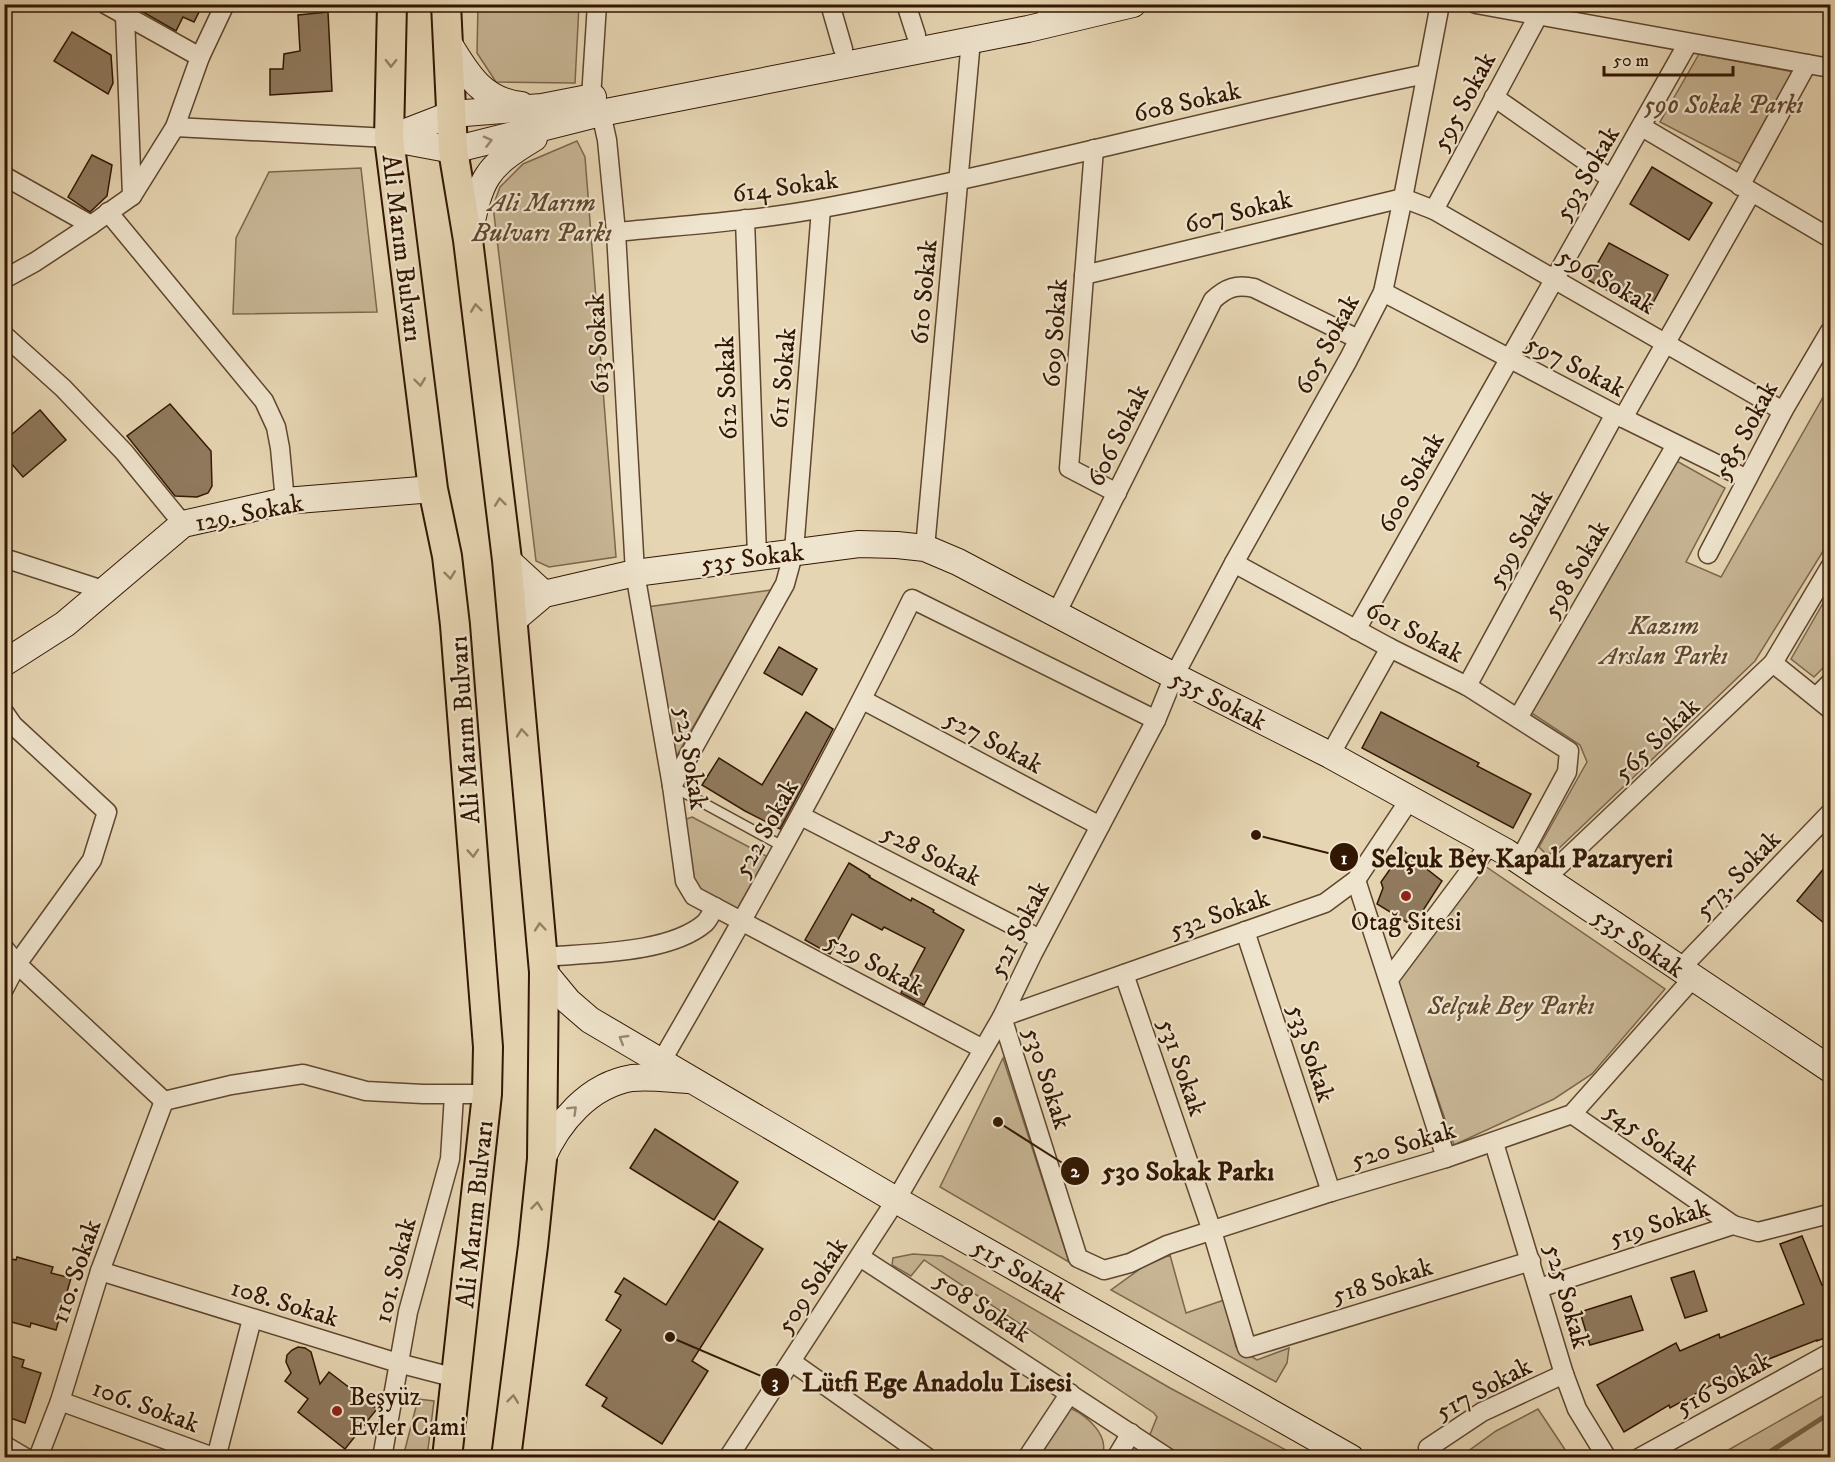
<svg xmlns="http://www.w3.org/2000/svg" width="1835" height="1462" font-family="'IM FELL DW Pica',serif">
<rect width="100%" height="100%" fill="#e6d5b2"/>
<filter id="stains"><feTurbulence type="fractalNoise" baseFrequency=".00333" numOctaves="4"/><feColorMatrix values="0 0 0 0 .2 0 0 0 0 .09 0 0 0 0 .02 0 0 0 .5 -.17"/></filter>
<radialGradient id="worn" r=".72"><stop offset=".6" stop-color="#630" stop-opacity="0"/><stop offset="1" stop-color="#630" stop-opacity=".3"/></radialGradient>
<g fill="#c7b594" stroke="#7c664b" stroke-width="1.5">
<polygon points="478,5 579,5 575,83 496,82 477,53"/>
<polygon points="1699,54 1794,72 1743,165 1660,122"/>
<polygon points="577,141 585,157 616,557 549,567 536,561 493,206 500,187 523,164"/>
<polygon points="361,168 377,312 233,314 236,238 269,172"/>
<polygon points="1830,385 1830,540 1755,661 1553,854 1545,853 1539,847 1587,762 1580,745 1530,712 1675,460 1725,488 1686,562 1721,577"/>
<polygon points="771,590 676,757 647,607"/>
<polygon points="1830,591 1830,661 1814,677 1791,659"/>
<polygon points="692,817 768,857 734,915 695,892 681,821"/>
<polygon points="1485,866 1665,989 1592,1074 1554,1099 1454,1145 1397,982"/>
<polygon points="1003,1058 1069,1262 940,1187"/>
<polygon points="913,1254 942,1256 1170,1388 1299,1457 1180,1457 1149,1437 1157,1417 1154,1413 924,1260 911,1276 892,1265 893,1258"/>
<polygon points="1170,1255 1186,1313 1224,1300 1236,1347 1257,1360 1289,1348 1287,1363 1276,1382 1111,1290 1144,1266"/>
<polygon points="1830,1392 1830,1457 1716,1457"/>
<polygon points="418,1399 434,1401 427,1457 403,1457"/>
<path d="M1070,1408c18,8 40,28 32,49l-65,1z"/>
<polygon points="1538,1409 1570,1457 1460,1457 1496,1431"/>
</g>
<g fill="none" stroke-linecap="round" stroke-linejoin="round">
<polyline stroke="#796248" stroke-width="5" points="1760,1458 1830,1413"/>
</g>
<g fill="#907a5e" stroke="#321702" stroke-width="1.5">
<polygon points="129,4 193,4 201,8 194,22 183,17 176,31"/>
<polygon points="328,12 332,91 270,95 270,69 283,69 284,54 300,51 298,15"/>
<polygon points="72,32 111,55 113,83 108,94 54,61"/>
<polygon points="92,155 112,165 107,196 90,212 68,197"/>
<polygon points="1652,167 1712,203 1689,240 1630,204"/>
<polygon points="1609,243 1668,275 1648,312 1588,280"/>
<polygon points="170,404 211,451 212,486 208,493 197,497 175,496 127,436"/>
<polygon points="40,410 66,440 23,477 4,455 4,441"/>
<polygon points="779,647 817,669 802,695 764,673"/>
<polygon points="806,712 833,729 780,829 745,811 702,785 719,758 762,785"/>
<polygon points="1381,712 1479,763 1477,766 1531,794 1513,828 1362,748"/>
<polygon points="1405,852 1442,881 1413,926 1377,904 1383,888 1381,882 1395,862"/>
<polygon points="1830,861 1830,928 1797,901"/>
<polygon points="849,863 870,876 869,877 911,901 912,898 934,910 933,912 964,930 924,1005 901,993 925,948 884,927 882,930 852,914 830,954 805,940"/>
<polygon points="655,1129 738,1182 714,1220 630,1168"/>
<polygon points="719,1221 763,1249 692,1361 708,1371 662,1444 602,1406 607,1398 586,1385 621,1330 606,1320 621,1295 615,1292 624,1278 666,1305"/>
<polygon points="1802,1236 1822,1285 1826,1284 1830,1296 1830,1336 1817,1341 1817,1340 1736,1372 1738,1376 1718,1384 1717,1382 1670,1408 1669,1405 1624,1432 1597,1385 1676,1343 1680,1351 1719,1334 1720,1338 1804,1304 1780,1244"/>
<polygon points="4,1257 16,1260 17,1257 53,1267 51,1273 71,1278 56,1330 31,1323 30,1327 4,1320"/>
<polygon points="1694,1271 1707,1311 1685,1318 1671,1278"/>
<polygon points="1631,1296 1643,1330 1590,1345 1580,1312"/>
<polygon points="298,1347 305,1348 311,1352 320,1384 329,1372 377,1409 345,1449 298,1412 308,1399 285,1381 291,1373 286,1362 287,1355 292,1350"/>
<polygon points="4,1354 24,1360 22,1367 41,1373 25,1423 4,1416"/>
</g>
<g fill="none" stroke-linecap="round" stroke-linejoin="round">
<g stroke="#5f462e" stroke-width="12">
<polyline id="lane" points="672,786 784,847"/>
</g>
<g stroke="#5f462e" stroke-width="21">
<g id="street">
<polyline points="105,4 200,57"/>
<polyline points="830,4 843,49"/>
<polyline points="906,4 916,35"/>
<polyline points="1476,4 1830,68"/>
<polyline points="1046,9 1047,4"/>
<polyline points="125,16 132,196"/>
<polyline points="1494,97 1611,179"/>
<polyline points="591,98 597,4"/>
<polyline points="601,113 607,140 616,232 635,573 672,786 685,881 694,896 983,1049"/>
<polyline points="175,127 389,138"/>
<polyline points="1642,127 1830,238"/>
<polyline points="1094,149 1069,468 1117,493"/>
<polyline points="4,176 91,225"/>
<polyline points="1740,186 1807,64"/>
<polyline points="1434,210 1538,16"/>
<polyline points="108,212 264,401 276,427 280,448 285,501"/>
<polyline points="745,219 757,556"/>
<path d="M616,232c69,-7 139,-11 207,-24 203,-38 402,-93 603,-134"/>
<polyline points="1084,275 1403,198 1434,210 1783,411"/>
<polyline points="4,279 35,262 91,225 132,196 175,127 200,57 225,4"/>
<polyline points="1383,292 1615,414 1747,479"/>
<polyline points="4,335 63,388 124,452 183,524"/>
<polyline points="1623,418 1751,193"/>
<polyline points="925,548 971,40"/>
<polyline points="1708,554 1783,411 1830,331"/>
<polyline points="4,558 106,591"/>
<polyline points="1234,563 1390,648 1467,686 1569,751 1567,772 1519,861"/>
<path d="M1056,614l157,-314c13,-12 23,-16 41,-12l104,51"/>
<polyline points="1356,630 1688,43"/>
<polyline points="1773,663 1830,709"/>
<polyline points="1467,686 1615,414"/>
<polyline points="1816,697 1830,683"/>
<polyline points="863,700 1100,826"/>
<polyline points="4,712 13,725 107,812 92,860 17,964 4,989"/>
<polyline points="1518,718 1676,445"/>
<polyline points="1330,755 1390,648"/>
<polyline points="672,786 785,584 794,551 821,209"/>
<polyline points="1410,799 1356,880 1325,903 1002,1017 1078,1258 1104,1270 1130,1263 1167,1245 1331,1192 1446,1158 1572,1114 1693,978"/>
<polyline points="801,816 1040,939"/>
<polyline points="1545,879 1773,663 1830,567"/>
<polyline points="1356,880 1446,1158"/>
<polyline points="1245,931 1331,1192"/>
<polyline points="4,948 17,964 164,1101 231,1085 303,1074 366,1091 423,1094 487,1094"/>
<path d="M543,957c46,-4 126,-3 162,-34 4,-4 7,-11 10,-16"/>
<polyline points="1680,969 1830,813"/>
<polyline points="1124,974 1212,1231 1247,1348 1531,1261"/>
<polyline points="1389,979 1490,844"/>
<path d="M660,1074l1,-12c88,-152 174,-305 251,-463l244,121"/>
<polyline points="1572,1114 1733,1225"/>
<polyline points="1494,1143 1564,1374 1577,1409 1607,1458"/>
<polyline points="860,1257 1168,1458"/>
<polyline points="100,1271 398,1363 456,1378"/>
<polyline points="1539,1288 1733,1225 1758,1232 1825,1215 1830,1212"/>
<polyline points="792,1362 928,1458"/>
<polyline points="60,1401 216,1458"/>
<polyline points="4,1445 26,1458"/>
<polyline points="1428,1448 1482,1412 1564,1374"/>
<polyline points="38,1458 60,1401 100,1271 164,1101"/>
<polyline points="216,1458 252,1319"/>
<polyline points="382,1458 408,1312 450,1159 454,1095"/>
<polyline points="728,1458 896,1200 1002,1017 1033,953 1156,720 1174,676 1234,563 1348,360 1383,292 1403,198 1440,4"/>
<polyline points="1027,1458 1070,1393"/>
<polyline points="1116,1458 1131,1433"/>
<polyline points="1639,1458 1830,1353"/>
</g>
</g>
<g stroke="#321702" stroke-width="28">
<g id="secondary">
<path d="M449,44c18,30 34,57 72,61"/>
<polyline points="389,138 453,150 601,113 1028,29 1133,4"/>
<polyline points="390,138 452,114 542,107 593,97"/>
<path d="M469,234c12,-55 15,-66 65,-96"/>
<polyline points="507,560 544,594"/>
<polyline points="512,621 544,594 635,573 859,544 897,545 925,548 958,562 1174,676 1330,755 1506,852 1830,1069"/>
<polyline points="4,663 65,624 183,524 285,501 433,489"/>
<polyline points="544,972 568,1001 590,1020 896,1200 1351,1458"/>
<path d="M542,1159c16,-37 47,-74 90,-81 18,-2 37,1 56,2"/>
</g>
</g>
<g stroke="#321702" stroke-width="32">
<g id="primary">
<polyline points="392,4 389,138 433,489 447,556 455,625 488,1047 487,1094 447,1458"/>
<polyline points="446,4 453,150 468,240 507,560 544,972 542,1159 533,1246 506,1458"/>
</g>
</g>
<use href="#lane" stroke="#efe4cd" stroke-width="9"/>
<use href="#street" stroke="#efe4cd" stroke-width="18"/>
<use href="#secondary" stroke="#efe4cd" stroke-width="26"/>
<use href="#primary" stroke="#e6d5b2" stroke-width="28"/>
</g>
<defs><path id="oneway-chevron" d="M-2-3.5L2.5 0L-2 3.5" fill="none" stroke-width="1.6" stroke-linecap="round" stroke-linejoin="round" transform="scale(1.5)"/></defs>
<g stroke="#958063">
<use href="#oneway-chevron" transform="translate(391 63) rotate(91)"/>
<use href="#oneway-chevron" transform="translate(476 308) rotate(-97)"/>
<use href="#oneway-chevron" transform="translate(420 382) rotate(83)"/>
<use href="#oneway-chevron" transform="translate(500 502) rotate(-97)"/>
<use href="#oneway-chevron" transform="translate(450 575) rotate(83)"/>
<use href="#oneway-chevron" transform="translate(522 733) rotate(-95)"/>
<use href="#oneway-chevron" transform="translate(473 853) rotate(86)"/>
<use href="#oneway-chevron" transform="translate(540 927) rotate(-95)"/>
<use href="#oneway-chevron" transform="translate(537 1206) rotate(-84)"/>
<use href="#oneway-chevron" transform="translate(513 1399) rotate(-83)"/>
</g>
<g stroke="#9a8872">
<use href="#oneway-chevron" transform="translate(488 141) rotate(-14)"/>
<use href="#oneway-chevron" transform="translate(623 1039) rotate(-149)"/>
<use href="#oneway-chevron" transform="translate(573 1110) rotate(-44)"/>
</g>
<g fill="#8f2418" stroke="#efe4cd" stroke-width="2">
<circle cx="1406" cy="896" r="6"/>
<circle cx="337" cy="1411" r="6"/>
</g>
<g text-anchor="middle" stroke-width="4.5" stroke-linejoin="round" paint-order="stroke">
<g font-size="26" fill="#321702" stroke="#efe4cd">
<text transform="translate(1187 101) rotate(-13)" y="9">608 Sokak</text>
<text transform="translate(1463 101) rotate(-62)" y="9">595 Sokak</text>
<text transform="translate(1586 173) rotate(-60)" y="9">593 Sokak</text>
<text transform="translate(785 186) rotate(-8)" y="9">614 Sokak</text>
<text transform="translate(1238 211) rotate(-14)" y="9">607 Sokak</text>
<text transform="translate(403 248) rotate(83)" y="9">Ali Marım Bulvarı</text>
<text transform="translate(1607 280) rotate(30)" y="9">596 Sokak</text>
<text transform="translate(923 292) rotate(-85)" y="9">610 Sokak</text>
<text transform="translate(1054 333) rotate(-86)" y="9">609 Sokak</text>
<text transform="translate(597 344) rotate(-93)" y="9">613 Sokak</text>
<text transform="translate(1326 344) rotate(-62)" y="9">605 Sokak</text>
<text transform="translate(1576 365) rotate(27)" y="9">597 Sokak</text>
<text transform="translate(782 378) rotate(-85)" y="9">611 Sokak</text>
<text transform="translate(726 388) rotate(-92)" y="9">612 Sokak</text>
<text transform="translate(1745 430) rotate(-62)" y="9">585 Sokak</text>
<text transform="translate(1117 435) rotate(-64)" y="9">606 Sokak</text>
<text transform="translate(1410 482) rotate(-61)" y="9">600 Sokak</text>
<text transform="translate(249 512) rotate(-11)" y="9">129. Sokak</text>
<text transform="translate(1519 538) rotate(-61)" y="9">599 Sokak</text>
<text transform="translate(752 557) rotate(-7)" y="9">535 Sokak</text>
<text transform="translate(1575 569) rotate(-60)" y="9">598 Sokak</text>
<text transform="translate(1415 631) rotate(27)" y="9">601 Sokak</text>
<text transform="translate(1219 699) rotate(27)" y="9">535 Sokak</text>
<text transform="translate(464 730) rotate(-94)" y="9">Ali Marım Bulvarı</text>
<text transform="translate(1656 739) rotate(-44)" y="9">565 Sokak</text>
<text transform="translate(994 741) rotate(28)" y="9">527 Sokak</text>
<text transform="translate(692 758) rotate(81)" y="9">523 Sokak</text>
<text transform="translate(765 828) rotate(-61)" y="9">522 Sokak</text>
<text transform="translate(932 854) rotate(27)" y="9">528 Sokak</text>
<text transform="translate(1737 874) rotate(-46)" y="9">573. Sokak</text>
<text transform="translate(1219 913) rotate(-19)" y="9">532 Sokak</text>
<text transform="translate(1018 929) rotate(-63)" y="9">521 Sokak</text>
<text transform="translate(1639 942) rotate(34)" y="9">535 Sokak</text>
<text transform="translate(875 963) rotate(28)" y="9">529 Sokak</text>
<text transform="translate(1312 1053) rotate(72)" y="9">533 Sokak</text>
<text transform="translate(1183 1067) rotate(71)" y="9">531 Sokak</text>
<text transform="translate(1048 1078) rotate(72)" y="9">530 Sokak</text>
<text transform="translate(1652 1138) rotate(35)" y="9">545 Sokak</text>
<text transform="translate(1403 1144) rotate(-17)" y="9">520 Sokak</text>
<text transform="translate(474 1214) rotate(-84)" y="9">Ali Marım Bulvarı</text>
<text transform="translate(1659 1222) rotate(-18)" y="9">519 Sokak</text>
<text transform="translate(394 1270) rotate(-76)" y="9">101. Sokak</text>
<text transform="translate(1020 1270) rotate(30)" y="9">515 Sokak</text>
<text transform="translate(75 1271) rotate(-71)" y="9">110. Sokak</text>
<text transform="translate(1382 1280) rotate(-17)" y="9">518 Sokak</text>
<text transform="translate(811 1285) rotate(-57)" y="9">509 Sokak</text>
<text transform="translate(1568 1296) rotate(74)" y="9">525 Sokak</text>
<text transform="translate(285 1302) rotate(17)" y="9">108. Sokak</text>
<text transform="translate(983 1306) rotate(33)" y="9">508 Sokak</text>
<text transform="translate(1723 1383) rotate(-29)" y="9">516 Sokak</text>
<text transform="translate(1483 1388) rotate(-28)" y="9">517 Sokak</text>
<text transform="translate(146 1405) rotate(20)" y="9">106. Sokak</text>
</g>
<g font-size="26" font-style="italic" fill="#5f462e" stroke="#efe4cd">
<text x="1724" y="113">590 Sokak Parkı</text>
<text x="542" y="211">Ali Marım<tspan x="542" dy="30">Bulvarı Parkı</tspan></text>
<text x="1664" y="634">Kazım<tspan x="1664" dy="30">Arslan Parkı</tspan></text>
<text x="1511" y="1014">Selçuk Bey Parkı</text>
</g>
<g font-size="26" fill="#321702" stroke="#efe4cd">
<text x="1406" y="930">Otağ Sitesi</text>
<text x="349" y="1405" text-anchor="start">Beşyüz<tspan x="349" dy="30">Evler Cami</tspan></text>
</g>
</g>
<path fill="none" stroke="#321702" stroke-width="2" d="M1256 835L1344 857M998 1122L1075 1171M670 1337L775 1382"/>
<g fill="#321702" stroke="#efe4cd" stroke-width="2">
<circle cx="1256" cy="835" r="6"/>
<circle cx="998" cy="1122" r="6"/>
<circle cx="670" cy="1337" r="6"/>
<circle cx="1344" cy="857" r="15"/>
<circle cx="1075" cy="1171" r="15"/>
<circle cx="775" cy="1382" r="15"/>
</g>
<g font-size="18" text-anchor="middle" font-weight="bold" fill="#fff">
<text x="1344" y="864">1</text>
<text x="1075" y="1177">2</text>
<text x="775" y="1388">3</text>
</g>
<g font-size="27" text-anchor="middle" font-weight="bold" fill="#321702" stroke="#efe4cd" stroke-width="4.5" stroke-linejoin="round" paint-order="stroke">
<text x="1522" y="867">Selçuk Bey Kapalı Pazaryeri</text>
<text x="1188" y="1180">530 Sokak Parkı</text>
<text x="937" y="1391">Lütfi Ege Anadolu Lisesi</text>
</g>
<rect width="1835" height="1462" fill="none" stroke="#e6d5b2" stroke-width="24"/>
<rect x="6" y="6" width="1823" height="1450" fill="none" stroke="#321702" stroke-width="3"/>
<rect x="12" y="12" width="1811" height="1438" fill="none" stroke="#321702" stroke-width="1.5"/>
<path d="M1604 66v9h129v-9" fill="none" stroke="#321702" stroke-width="3"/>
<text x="1613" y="66" font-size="18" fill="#321702" stroke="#efe4cd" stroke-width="4.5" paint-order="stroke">50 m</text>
<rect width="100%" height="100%" filter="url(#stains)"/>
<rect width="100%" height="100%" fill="url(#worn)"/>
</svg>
